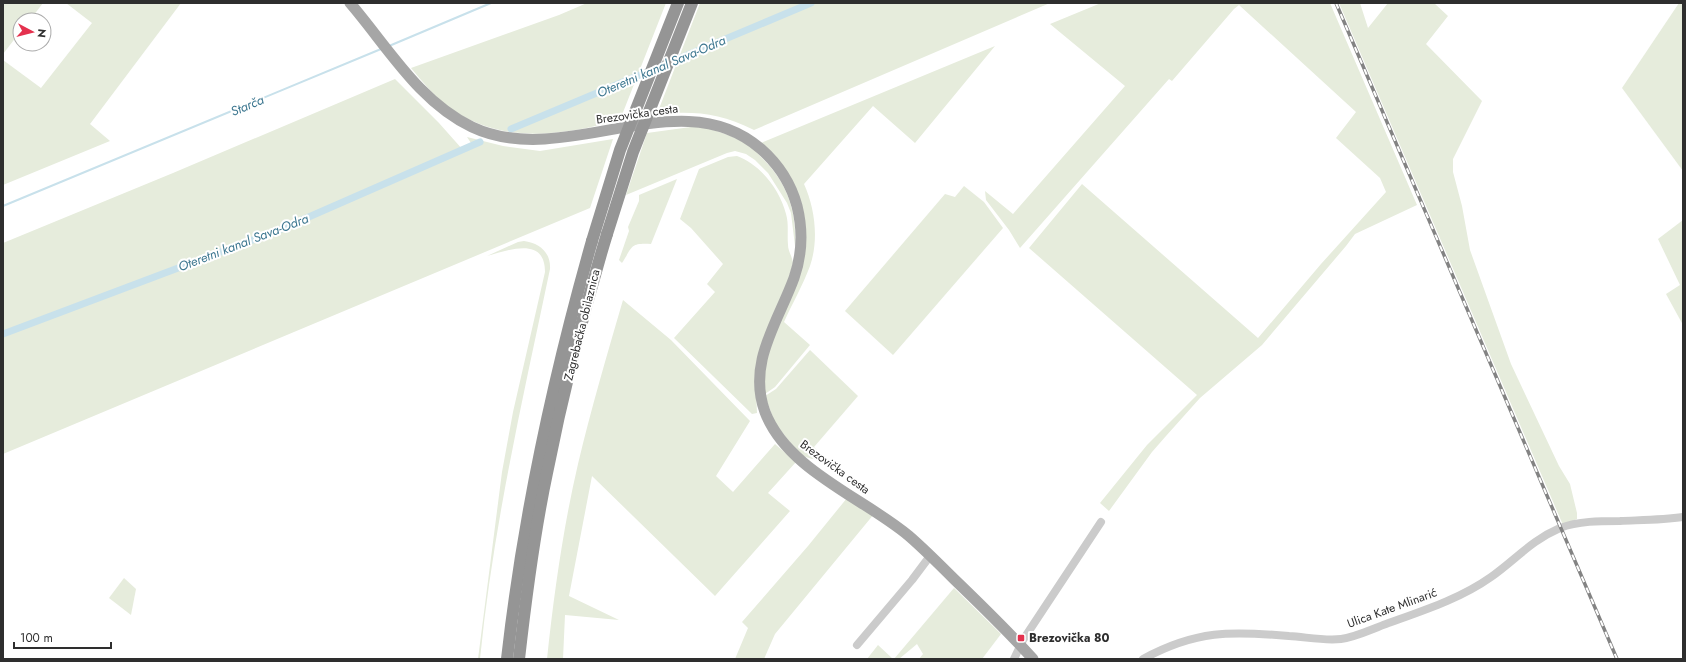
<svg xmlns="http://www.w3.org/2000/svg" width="1686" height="662" font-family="Jost,sans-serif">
<rect width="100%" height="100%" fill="#fff"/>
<g fill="#e6ecdc">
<polygon points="3,3 43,3 30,20 20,20 20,32 3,54"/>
<polygon points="66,3 181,3 90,124 110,141 3,185 3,60 41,88 92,23"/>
<path d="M587,3h79l-46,117c-60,16 -120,25 -173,-14 -14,-11 -25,-25 -36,-38l148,-53z"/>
<path d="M700,3h350l-296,127c-35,-17 -58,-19 -97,-16z"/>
<polygon points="1101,3 1330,3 1417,205 1355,234 1346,246 1262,345 1200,398 1166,436 1152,452 1109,511 1100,503 1147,445 1197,395 1029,248 1082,184 1258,338 1321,264 1386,192 1380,178 1336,138 1356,112 1239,5 1234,9 1172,81 1169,79 1020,248 1009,230 986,200 985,191 1013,214 1125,86 1050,24"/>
<polygon points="1339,3 1360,3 1368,28 1388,3 1434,3 1448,16 1426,44 1482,101 1453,159 1453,172 1462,206 1470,250 1511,364 1559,466 1570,484 1577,513 1577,519 1563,525"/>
<polygon points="1679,3 1683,3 1683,171 1622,88"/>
<path d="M995,46l-80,97 -42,-37 -69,78c11,24 15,56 6,82 -7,19 -18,38 -26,56l26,23 -35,42 -10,7v-30l40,-138 -44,-83z"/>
<polygon points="395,79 439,123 463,150 473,146 467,137 503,146 540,151 613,139 590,208 3,454 3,243 173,173"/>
<path d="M698,126c18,4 35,10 51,19 5,3 9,9 13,13 25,24 35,54 33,88l-4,-33 -4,-10 -19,-30 -13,-13 -9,-6 -11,-3 -8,2 -101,42 21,-62z"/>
<path d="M737,156c23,8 43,34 49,58 3,10 1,20 2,31 0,6 4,11 5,18l-37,128 1,22 -5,1 -78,-76 41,-46 -8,-8 16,-20 -32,-36 -11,-9 19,-50 29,-12z"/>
<path d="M677,179l-26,65c-21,-1 -18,2 -29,19l-3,-3 10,-29 -1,-4 11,-26v-6z"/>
<polygon points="964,186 984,202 1003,228 893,355 845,311 945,194 955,197"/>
<polygon points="1683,220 1683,325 1666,294 1680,285 1658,239"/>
<path d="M524,241c15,2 27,11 26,28 -27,129 -57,258 -70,390h-2l24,-187 11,-60 32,-140c0,-36 -36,-22 -58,-16l31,-14z"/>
<path d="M623,300l48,40 79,81 -34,55 17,16 42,-48 21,18 -28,31 22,18 -75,85 -123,-120 -23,120 50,24 -54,-5 -2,44h-16c7,-65 16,-131 31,-195 13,-55 29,-109 45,-164z"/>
<polygon points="810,350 858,396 814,447 823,456 812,459 800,455 775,423 765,396 776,389"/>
<polygon points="847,498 874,514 775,634 764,659 735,659 748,628 742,622 808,546"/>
<polygon points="124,578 136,589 131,615 109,598"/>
<polygon points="954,588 1001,634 982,659 919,659 923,654 917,644 899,659 894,659"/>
<polygon points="878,645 893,659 867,659"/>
</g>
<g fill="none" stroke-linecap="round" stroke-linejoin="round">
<g stroke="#c8e1eb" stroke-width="2">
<polyline points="389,46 491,3"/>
<polyline points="3,206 381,49"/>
</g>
<g stroke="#c8e1eb" stroke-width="7">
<polyline points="511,129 811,3"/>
<polyline points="3,334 279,230 480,142"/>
</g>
<g stroke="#cbcbcb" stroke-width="8">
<polyline points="857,645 912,580 930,556"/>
<polyline points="1014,659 1023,640 1101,522"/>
<path d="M1143,659c53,-29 88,-28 146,-23 17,1 35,5 52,3 15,-2 31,-10 45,-15 36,-13 74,-25 105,-47 24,-17 41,-37 69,-49 18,-7 40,-7 60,-7 21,-1 42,-1 63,-4"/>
</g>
<path stroke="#a6a6a6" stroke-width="11" d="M350,3c37,43 69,99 122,124 93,44 208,-49 289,22 17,15 30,35 36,57 6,24 5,49 -3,72 -16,44 -47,85 -29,134 22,58 99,86 144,124 15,13 30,28 45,43 27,26 54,52 79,80"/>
<g stroke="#959595" stroke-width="12">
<path d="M507,659c16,-142 46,-281 85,-418"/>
<path d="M519,659c7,-62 15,-125 28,-186 16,-81 36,-160 60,-239"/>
</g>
<g stroke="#838383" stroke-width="3.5">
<polyline id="rail" points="1336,3 1617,659"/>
</g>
<use href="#rail" stroke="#fff" stroke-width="2" stroke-dasharray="6" stroke-linecap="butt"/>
<g stroke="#959595" stroke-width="12">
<polyline points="607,234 633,152 692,3"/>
<polyline points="592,241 620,150 678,3"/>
</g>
</g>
<rect fill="#e4314e" stroke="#fff" stroke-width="1.5" x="1017" y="634" width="8" height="8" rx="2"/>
<g text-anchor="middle" stroke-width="4" stroke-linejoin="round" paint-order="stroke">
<g font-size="12" fill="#2e2e2e" stroke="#fff">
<text transform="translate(637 114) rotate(-8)" y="4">Brezovička cesta</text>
<text transform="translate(582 325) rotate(-76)" y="4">Zagrebačka obilaznica</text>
<text transform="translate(835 467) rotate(36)" y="4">Brezovička cesta</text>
<text transform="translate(1392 608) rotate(-20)" y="4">Ulica Kate Mlinarić</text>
</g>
<g font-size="12" font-weight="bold" fill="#2e2e2e" stroke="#fff" text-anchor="start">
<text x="1029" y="642">Brezovička 80</text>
</g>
<g font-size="13" font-style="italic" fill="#3d7790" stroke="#fff">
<text transform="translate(661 66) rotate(-23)" y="5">Oteretni kanal Sava-Odra</text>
<text transform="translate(247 105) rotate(-23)" y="5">Starča</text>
<text transform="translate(243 242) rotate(-21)" y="5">Oteretni kanal Sava-Odra</text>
</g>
</g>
<rect width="1686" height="662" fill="none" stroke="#2e2e2e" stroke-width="8"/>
<g transform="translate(32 32) rotate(97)"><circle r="19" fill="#ffffff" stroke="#ababab"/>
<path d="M0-3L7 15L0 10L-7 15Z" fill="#e4314e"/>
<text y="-6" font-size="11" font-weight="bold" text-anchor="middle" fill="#2e2e2e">N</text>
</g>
<path d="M14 642v6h97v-6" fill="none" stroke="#2e2e2e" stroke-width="2"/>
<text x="20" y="642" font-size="12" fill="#2e2e2e" stroke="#ffffff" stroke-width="3" paint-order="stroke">100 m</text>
</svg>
